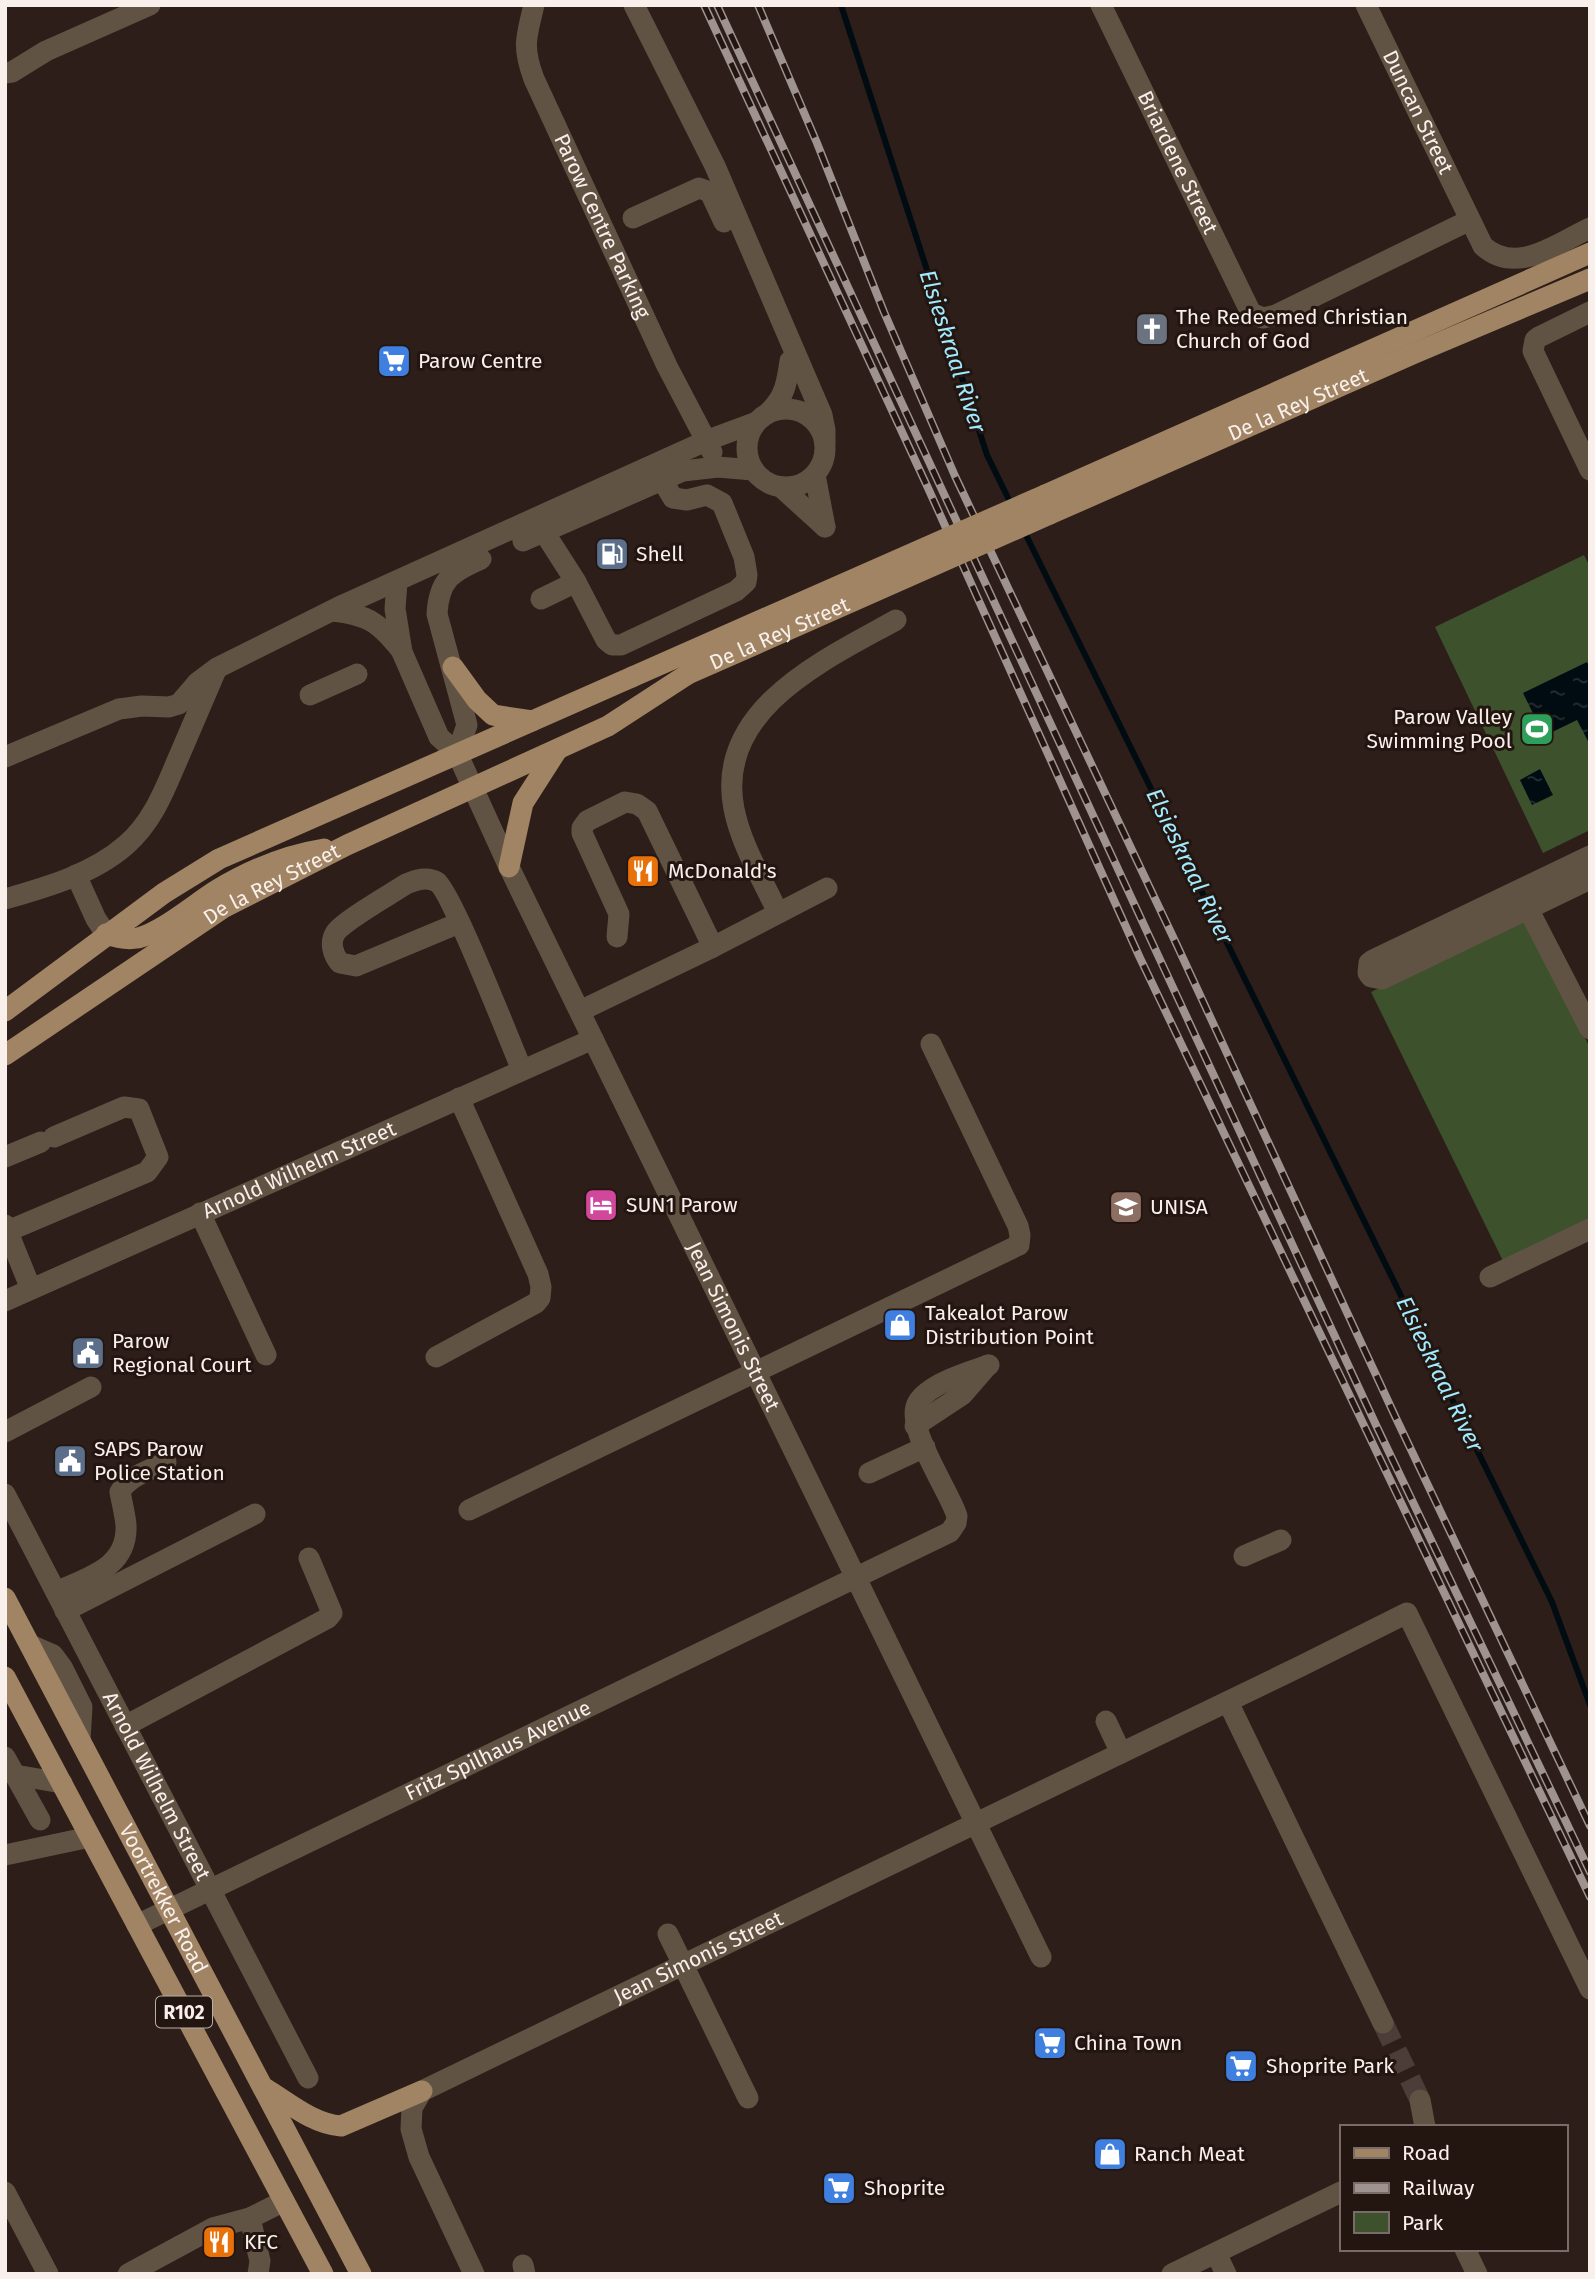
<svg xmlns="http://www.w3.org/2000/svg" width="1595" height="2279" font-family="'Fira Sans',sans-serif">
<defs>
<pattern id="water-ripples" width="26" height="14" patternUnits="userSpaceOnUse" patternTransform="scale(1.75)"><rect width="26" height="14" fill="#000c11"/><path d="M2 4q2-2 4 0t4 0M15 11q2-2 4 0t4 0" fill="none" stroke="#263034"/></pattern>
</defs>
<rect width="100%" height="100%" fill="#2d1e19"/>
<g fill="#3d512d">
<polygon points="1584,555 1590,567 1590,830 1543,853 1435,627"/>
<polygon points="1522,922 1529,926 1590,1048 1590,1219 1503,1261 1371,992 1513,923"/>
</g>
<g fill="url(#water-ripples)">
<polygon points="1587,662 1590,668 1590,745 1577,720 1544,736 1523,693"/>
<polygon points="1540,769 1553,795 1532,805 1520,780"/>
</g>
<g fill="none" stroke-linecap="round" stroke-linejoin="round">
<g stroke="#000c11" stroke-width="6">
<polyline points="841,5 987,455 1012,506"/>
<polyline points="1023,529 1552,1602 1590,1705"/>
</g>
<polyline stroke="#4c3d38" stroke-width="21" stroke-dasharray="21 10" stroke-linecap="butt" points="1383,2023 1420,2100"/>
<g stroke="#615344" stroke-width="21">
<path id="s1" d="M534,5c-8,33 -12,42 0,74l133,287 45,86"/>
<polyline points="634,5 715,166 822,415 825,430 825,443"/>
<path id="s2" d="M1101,5l150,308 12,5 13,-3 194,-95"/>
<path id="s3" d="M1366,5l117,241c33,30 73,-2 107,-18"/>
<polyline points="5,73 12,72 46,51 150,5"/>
<polyline points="633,218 699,188 710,192 724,222"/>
<polyline points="1590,312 1539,337 1535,340 1533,351 1590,470"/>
<circle cx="786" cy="448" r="39"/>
<path d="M769,412c16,-15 18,-30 21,-51"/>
<polyline points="815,475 825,527"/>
<polyline points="781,487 825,527"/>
<polyline points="544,532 576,582 606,640 612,645 621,645 736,591 746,582 747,575 744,557 722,503 707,495 687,500 673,498 662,480"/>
<polyline points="523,541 683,471 718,467 753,470"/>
<path id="s4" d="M397,582l-2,27 7,43 37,85 18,16 52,114 532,1090"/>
<polyline points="541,599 576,582"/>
<path d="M333,611c36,4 46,12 68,39"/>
<polyline points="310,695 357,674"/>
<path d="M457,753l10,-28 -30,-111c2,-34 14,-42 44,-55"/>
<polyline points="5,757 119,709 142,706 169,707 179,704 197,683 217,668 343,605 708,440 754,423"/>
<polyline points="1590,856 1373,960 1369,963 1368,973 1371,977 1382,979 1590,879"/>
<polyline points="76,875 96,919 106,934"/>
<polyline points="1522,897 1590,1029"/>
<path d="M5,899c42,-12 88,-25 121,-54 28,-24 40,-59 54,-91 12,-28 24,-56 36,-84"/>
<path d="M778,913c-15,-33 -37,-68 -44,-104 -20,-100 92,-150 162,-189"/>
<path d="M459,923l-103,43 -16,-3c-7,-8 -11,-21 -4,-31 9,-12 55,-38 70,-48 10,-4 21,-8 31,-2 14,9 74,162 85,188"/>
<polyline points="617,937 619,914 582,833 582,828 587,821 625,802 637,804 647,811 713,947"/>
<polyline points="580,1011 713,947 827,888"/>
<polyline points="5,1157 41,1142"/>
<polyline points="200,1213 266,1355"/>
<polyline points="5,1225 31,1289"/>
<polyline points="8,1231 147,1172 158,1157 139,1109 124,1107 54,1137"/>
<polyline points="1490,1277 1590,1229"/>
<path id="s5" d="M5,1301l588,-262"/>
<polyline points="436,1357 536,1303 540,1298 541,1287 538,1274 459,1098"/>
<polyline points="915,1426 962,1395 988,1365"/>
<polyline points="5,1432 91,1387"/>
<polyline points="869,1473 925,1447"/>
<path id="s6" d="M5,1494l303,584"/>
<polyline points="469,1510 1019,1245 1020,1235 1018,1226 931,1044"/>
<polyline points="1244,1556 1281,1540"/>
<path d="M56,1592c32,-15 72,-24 70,-67 -1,-11 -4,-22 -6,-33 8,-16 31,-22 46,-30"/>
<polyline points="65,1611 255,1514"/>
<polyline points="30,1645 53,1655 62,1667 82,1707 80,1740"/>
<polyline points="1228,1702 1383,2023"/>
<polyline points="1106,1721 1121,1753"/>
<polyline points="125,1726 328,1618 332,1613 309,1558"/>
<polyline points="5,1757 40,1820"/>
<polyline points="15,1775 62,1783"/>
<polyline points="5,1855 90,1837"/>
<path id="s7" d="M137,1925l813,-393 6,-9 1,-7c-8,-26 -54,-91 -39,-114 12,-19 51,-30 71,-37"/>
<polyline points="668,1934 748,2098"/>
<polyline points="1420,2100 1425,2127"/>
<polyline points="5,2192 48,2274"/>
<polyline points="1465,2249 1477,2274"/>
<polyline points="1216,2253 1226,2274"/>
<polyline points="523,2265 525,2274"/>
<polyline points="128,2274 213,2228 250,2218"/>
<polyline points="258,2274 260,2261 250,2218 284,2201"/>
<path id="s8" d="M474,2274l-55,-117 -8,-28 1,-21 10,-17 877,-424 108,-54 183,376"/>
<polyline points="1172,2274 1341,2192"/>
</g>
<g stroke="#a08464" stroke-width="21">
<polyline points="1045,495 1590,253"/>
<path id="s9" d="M1050,514l365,-161 175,-74"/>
<polyline points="453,667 477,700 493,715 532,721"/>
<polyline points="509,867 523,803 557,750"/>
<path d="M106,934c11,4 20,6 32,4 23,-5 58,-35 79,-48 33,-20 69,-35 107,-41"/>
<polyline points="5,1011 164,893 219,859 632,677"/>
<path id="s10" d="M5,1055l218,-147 124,-63 261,-119 80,-52"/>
<path id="s11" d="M5,1598l356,676"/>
<polyline points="5,1677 323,2274"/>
<path d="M266,2089c23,14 47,35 75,37l81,-35"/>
</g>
<g stroke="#9f938f" stroke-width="8">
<g id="rail">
<polyline points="704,5 928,488 1140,958 1590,1897"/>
<polyline points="717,5 1376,1425 1590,1872"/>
<polyline points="758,5 817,143 884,312 955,476 1175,941 1395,1416 1590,1826"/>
</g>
</g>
<use href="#rail" stroke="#231510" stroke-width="5" stroke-dasharray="16" stroke-linecap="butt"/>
<g stroke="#a08464" stroke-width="21">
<path id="s12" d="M688,674l362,-160"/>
<polyline points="632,677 1045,495"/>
</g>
</g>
<defs>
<g id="church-square" transform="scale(1.75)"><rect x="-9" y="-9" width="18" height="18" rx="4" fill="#6b7280" stroke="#231510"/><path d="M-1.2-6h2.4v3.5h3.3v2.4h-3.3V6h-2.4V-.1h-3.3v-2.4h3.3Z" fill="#fff"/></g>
<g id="supermarket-square" transform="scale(1.75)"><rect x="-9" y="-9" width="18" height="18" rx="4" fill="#3f7fe0" stroke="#231510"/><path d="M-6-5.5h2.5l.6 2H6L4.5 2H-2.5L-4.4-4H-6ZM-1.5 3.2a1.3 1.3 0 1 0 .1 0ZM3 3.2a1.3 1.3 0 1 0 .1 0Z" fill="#fff"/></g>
<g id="fuel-square" transform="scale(1.75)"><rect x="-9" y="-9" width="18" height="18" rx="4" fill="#5c6f8a" stroke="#231510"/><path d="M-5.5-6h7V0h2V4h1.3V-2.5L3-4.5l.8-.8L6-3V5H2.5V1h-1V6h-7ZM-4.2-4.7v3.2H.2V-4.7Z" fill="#fff"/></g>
<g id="stadium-square" transform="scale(1.75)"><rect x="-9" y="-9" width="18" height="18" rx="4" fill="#2e9e5b" stroke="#231510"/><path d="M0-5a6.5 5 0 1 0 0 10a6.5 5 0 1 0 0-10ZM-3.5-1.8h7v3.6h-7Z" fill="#fff"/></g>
<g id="restaurant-square" transform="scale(1.75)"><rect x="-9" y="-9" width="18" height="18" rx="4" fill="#e8710a" stroke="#231510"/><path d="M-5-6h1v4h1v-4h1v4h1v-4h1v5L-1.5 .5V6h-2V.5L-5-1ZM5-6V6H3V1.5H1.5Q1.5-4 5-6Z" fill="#fff"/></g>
<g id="hotel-square" transform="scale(1.75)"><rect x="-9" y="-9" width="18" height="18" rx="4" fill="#d1479c" stroke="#231510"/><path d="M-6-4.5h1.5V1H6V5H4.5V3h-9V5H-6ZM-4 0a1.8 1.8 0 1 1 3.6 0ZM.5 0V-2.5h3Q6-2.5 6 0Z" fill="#fff"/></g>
<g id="university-square" transform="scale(1.75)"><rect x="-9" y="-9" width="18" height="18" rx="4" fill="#8d6e63" stroke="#231510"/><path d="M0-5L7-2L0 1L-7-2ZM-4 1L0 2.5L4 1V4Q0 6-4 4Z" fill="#fff"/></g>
<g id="shop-square" transform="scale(1.75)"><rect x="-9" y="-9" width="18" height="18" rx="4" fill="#3f7fe0" stroke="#231510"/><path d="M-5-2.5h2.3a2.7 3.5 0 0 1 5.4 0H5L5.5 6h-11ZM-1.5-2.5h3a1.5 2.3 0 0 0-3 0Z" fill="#fff"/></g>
<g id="civic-square" transform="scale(1.75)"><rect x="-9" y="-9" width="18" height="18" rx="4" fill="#5c6f8a" stroke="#231510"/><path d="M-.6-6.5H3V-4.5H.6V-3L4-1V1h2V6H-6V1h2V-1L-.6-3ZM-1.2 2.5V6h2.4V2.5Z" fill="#fff"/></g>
</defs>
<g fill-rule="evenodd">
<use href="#church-square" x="1152" y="329"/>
<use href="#supermarket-square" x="394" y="361"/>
<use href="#fuel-square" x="612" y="554"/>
<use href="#stadium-square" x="1537" y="729"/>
<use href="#restaurant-square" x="643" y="871"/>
<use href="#hotel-square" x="601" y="1205"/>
<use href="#university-square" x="1126" y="1207"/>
<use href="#shop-square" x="900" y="1325"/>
<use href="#civic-square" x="88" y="1353"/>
<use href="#civic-square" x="70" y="1461"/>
<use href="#supermarket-square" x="1050" y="2043"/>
<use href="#supermarket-square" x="1241" y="2066"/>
<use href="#shop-square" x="1110" y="2154"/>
<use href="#supermarket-square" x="839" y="2188"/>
<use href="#restaurant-square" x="219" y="2242"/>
</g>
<g text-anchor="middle" stroke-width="6" stroke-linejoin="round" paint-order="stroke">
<rect fill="#231510" stroke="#b9aea9" stroke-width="2" x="156" y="1996.5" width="56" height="31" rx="5"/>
<g font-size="19" font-weight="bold" fill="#f9efeb">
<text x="184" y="2019">R102</text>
</g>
<g font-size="21" fill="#f9efeb" stroke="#231510">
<text dy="7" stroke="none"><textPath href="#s3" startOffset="119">Duncan Street</textPath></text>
<text dy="7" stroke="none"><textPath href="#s2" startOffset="175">Briardene Street</textPath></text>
<text dy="7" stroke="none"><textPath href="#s1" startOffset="238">Parow Centre Parking</textPath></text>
<text dy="7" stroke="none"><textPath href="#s9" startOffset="271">De la Rey Street</textPath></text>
<text dy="7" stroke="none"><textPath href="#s12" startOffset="100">De la Rey Street</textPath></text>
<text dy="7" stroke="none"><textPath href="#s10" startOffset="317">De la Rey Street</textPath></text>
<text dy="7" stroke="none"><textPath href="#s5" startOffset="322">Arnold Wilhelm Street</textPath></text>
<text dy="7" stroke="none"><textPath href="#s4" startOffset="824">Jean Simonis Street</textPath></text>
<text dy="7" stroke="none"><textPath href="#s7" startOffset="401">Fritz Spilhaus Avenue</textPath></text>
<text dy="7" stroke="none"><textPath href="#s6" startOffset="329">Arnold Wilhelm Street</textPath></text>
<text dy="7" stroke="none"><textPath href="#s11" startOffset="340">Voortrekker Road</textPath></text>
<text dy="7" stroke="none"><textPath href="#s8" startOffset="506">Jean Simonis Street</textPath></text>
</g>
<g font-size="21" fill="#f9efeb" stroke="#231510" text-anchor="start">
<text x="1176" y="324">The Redeemed Christian<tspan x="1176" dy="24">Church of God</tspan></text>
<text x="418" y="368">Parow Centre</text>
<text x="636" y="561">Shell</text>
<text x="1512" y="724" text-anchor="end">Parow Valley<tspan x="1512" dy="24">Swimming Pool</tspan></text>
<text x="668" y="878">McDonald's</text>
<text x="626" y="1212">SUN1 Parow</text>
<text x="1150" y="1214">UNISA</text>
<text x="925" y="1320">Takealot Parow<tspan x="925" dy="24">Distribution Point</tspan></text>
<text x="112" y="1348">Parow<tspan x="112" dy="24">Regional Court</tspan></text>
<text x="94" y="1456">SAPS Parow<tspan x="94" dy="24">Police Station</tspan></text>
<text x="1074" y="2050">China Town</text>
<text x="1266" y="2073">Shoprite Park</text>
<text x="1134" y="2161">Ranch Meat</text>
<text x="864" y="2195">Shoprite</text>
<text x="244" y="2249">KFC</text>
</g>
<g font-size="23" font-style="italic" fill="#a1eaff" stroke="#231510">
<text transform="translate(953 351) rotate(72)" y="8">Elsieskraal River</text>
<text transform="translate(1190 866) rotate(64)" y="8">Elsieskraal River</text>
<text transform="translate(1440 1374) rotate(64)" y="8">Elsieskraal River</text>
</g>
</g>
<rect width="1595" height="2279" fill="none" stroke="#f9efeb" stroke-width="14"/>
<rect x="1340" y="2125" width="228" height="126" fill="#231510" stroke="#796c68" stroke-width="2"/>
<rect x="1354" y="2148" width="35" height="10" fill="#a08464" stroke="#796c68" stroke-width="2"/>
<text x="1402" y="2160" font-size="21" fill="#f9efeb">Road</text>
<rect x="1354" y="2183" width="35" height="10" fill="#9f938f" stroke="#796c68" stroke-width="2"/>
<text x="1402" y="2195" font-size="21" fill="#f9efeb">Railway</text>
<rect x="1354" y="2212" width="35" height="21" fill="#3d512d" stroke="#796c68" stroke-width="2"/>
<text x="1402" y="2230" font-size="21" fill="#f9efeb">Park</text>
</svg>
